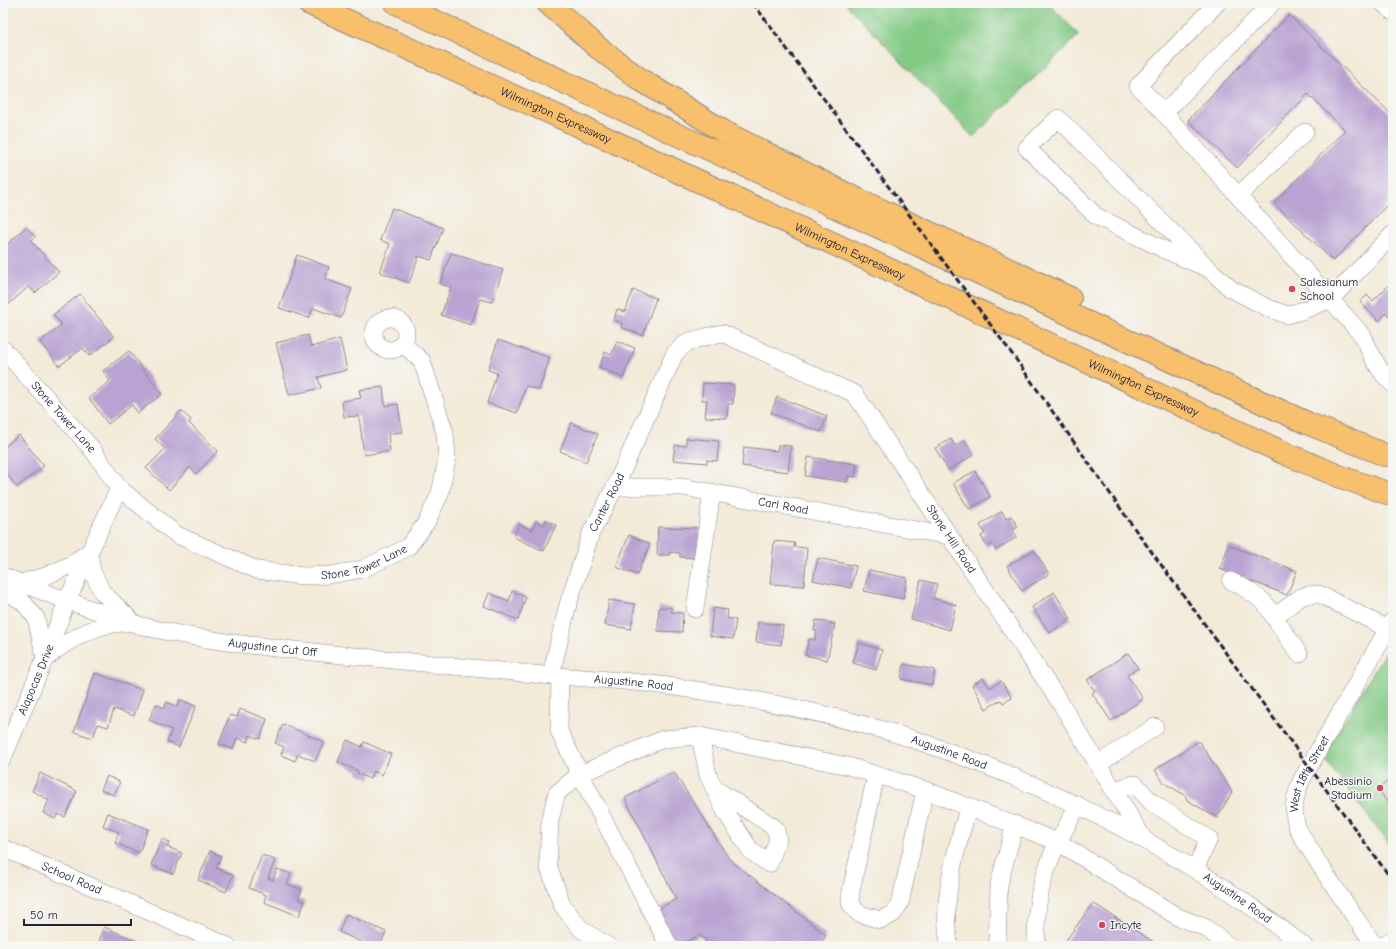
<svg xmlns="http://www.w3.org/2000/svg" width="1396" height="949" font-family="'Comic Neue',sans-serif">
<rect width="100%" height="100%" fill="#f6f6f2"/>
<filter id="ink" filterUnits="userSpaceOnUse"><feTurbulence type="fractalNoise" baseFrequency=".025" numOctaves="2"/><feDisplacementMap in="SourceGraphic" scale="8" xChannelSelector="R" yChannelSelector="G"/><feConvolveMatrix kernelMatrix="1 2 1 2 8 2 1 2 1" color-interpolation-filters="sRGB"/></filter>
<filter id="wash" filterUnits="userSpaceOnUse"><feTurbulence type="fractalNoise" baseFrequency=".012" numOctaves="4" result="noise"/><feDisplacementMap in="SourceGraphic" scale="16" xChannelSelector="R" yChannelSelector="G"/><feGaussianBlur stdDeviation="0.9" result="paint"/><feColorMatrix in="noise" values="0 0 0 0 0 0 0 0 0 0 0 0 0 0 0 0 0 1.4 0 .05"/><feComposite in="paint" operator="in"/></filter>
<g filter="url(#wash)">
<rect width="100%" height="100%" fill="#f3ead8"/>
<g fill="#83ca85" stroke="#527660">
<polygon points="845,3 1048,3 1079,35 973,137"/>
<polygon points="1393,639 1393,849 1323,757"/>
</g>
<g id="blocks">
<g fill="#baa2d3">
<polygon points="1289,15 1393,116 1393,199 1333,261 1274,203 1345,130 1308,94 1237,168 1188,120"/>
<polygon points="392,208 443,228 431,260 419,256 409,283 380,272 390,244 380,240"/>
<polygon points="26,227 35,237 31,241 59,272 35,293 29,286 6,307 3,303 3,267 6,265 3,262 3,248"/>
<polygon points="451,253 503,270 492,302 480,299 471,325 441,315 451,287 440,284"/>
<polygon points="297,255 329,267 325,279 352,289 341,318 313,308 309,318 279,308"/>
<polygon points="1392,282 1393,283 1393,320 1386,313 1379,321 1360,302 1367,295 1373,301"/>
<polygon points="633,290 656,298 643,335 621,327 622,323 614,320 617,309 625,312"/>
<polygon points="80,294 114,337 89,356 83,348 59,366 40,342 62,325 53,315"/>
<polygon points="308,335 311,347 340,339 347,370 318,377 321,388 289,395 276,343"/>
<polygon points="498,340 550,358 539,390 526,386 517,413 487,403 497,373 488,370"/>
<polygon points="617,341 635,348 623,378 599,367 605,352 611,355"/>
<polygon points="129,351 162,394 138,413 132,405 108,424 89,398 110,381 103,371"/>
<polygon points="703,383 734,385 733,404 728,404 727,418 705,417 707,400 702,400"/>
<polygon points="383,387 385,406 398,404 402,432 388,434 390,451 364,455 359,416 344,417 342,401 361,398 359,390"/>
<polygon points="777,397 827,416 821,432 771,413"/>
<polygon points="181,411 191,420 189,423 218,451 196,474 190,467 169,490 146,468 165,449 155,439"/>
<polygon points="571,423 598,434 586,462 560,451"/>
<polygon points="19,435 44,466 17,487 3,469 3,448"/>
<polygon points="686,438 719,441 717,461 707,460 707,463 673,460 675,445 686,446"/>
<polygon points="951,439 955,446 965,440 974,455 948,470 935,448"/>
<polygon points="778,445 791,446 788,472 742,466 744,447 777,451"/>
<polygon points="808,457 857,464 855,477 848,476 847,482 805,476"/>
<polygon points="975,471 990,497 969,509 953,483"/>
<polygon points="1002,511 1006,519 1011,516 1018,527 1013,530 1017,537 996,550 992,544 987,547 981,536 985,533 980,525"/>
<polygon points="546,520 556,525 544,551 514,537 519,524 532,530 536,521 544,525"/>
<polygon points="658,527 700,528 699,558 680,557 680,553 670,552 670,555 657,555"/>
<polygon points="629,535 650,544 637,575 616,567"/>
<polygon points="774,541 795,543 794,547 807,548 804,586 770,584"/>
<polygon points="1229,545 1297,571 1287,595 1220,569"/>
<polygon points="1034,550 1049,574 1022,591 1007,566"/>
<polygon points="818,558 856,566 851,588 813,580"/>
<polygon points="869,570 907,578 903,599 864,591"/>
<polygon points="921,580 937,584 933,598 956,605 950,630 911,619"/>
<polygon points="512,591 526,597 518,620 484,606 489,593 509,601"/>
<polygon points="1054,592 1071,619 1050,633 1032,607"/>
<polygon points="609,600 635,604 631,629 605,625"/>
<polygon points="659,607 672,608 671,612 683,613 682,632 658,631"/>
<polygon points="713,608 728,610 727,618 736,620 733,639 710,636"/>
<polygon points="816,620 835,624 827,660 805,655 809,639 815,640 817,631 814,630"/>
<polygon points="758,622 783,625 781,645 756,642"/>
<polygon points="859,643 882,650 876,670 853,663"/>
<polygon points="1128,653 1138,668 1127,675 1143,699 1111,721 1092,693 1095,691 1087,680"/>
<polygon points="904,664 935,670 932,685 901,679"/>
<polygon points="95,673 143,690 134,716 114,709 108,727 98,724 93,738 74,732"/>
<polygon points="983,678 990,688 1001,681 1012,698 1003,703 1001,700 986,709 972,685"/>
<polygon points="180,700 196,706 179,747 167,742 172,730 149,720 156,704 164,708 167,702 177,707"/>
<polygon points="240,709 267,719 260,739 250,735 248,742 237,738 233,749 219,744 230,715 237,717"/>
<polygon points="283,724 324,742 315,761 298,754 295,761 281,755 284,747 275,743"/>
<polygon points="347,740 362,747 364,742 391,754 382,775 373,771 370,779 357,773 358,771 338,762"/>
<polygon points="1199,741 1232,792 1217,818 1187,800 1185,795 1164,783 1155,770"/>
<polygon points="674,772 730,860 826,935 820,946 710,946 700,935 677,946 655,911 676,899 625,798"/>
<polygon points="40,773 77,791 65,817 58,814 55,819 43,813 49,800 32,791"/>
<polygon points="107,776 120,782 114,795 101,790"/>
<polygon points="1388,781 1393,787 1393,810 1378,789"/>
<polygon points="108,813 148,829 139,853 115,843 119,832 103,826"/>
<polygon points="162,839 170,842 167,847 182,853 173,874 151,865"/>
<polygon points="210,851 221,856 216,868 233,875 226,892 198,880"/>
<polygon points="262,855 275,860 268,878 273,880 277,869 291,874 287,884 302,890 298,899 305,902 299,916 264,902 266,895 249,888"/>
<polygon points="1093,903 1160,946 1062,946"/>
<polygon points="346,914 386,932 380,946 370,946 339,932"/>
<polygon points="104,927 140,942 138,946 101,946 98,945"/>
</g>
</g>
</g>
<g filter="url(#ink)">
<use href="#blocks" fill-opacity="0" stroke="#8a868a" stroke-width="1"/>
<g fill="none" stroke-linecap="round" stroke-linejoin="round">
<g stroke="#8a868a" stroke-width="18">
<g id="minor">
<polyline points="1217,3 1138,86 1164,113 1272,3"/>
<polyline points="1383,3 1393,12"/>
<path d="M1164,113l199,223c8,18 15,35 30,48"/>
<polyline points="1238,196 1305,132"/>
<polyline points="1209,269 1058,118 1027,148 1096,216 1165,250 1209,269 1231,289 1268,308 1287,315 1304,310 1331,299 1393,234"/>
<circle cx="390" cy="334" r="16"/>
<path id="s1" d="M3,349l89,100 27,39 58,47 80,35 46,6 27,-1 33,-6 45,-22 18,-24 14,-29 7,-35 -2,-26 -23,-72 -19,-17"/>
<path id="s2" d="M615,487h67l267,49"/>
<path id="s3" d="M3,576c32,13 64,25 97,36 15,5 31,11 46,15 58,14 118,20 177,26 74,7 147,15 220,22 39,3 78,5 117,10 75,10 150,24 223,45 36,10 70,23 104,36 116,46 220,103 317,180"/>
<polyline points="1231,581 1243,587 1264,602 1299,654"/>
<polyline points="21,583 46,576 70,565 89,552 92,571 102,592 130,619"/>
<polyline points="3,591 11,594 23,602 36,618 45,658"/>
<polyline points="695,609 712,492"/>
<polyline points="1274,617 1301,597 1307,595 1319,594 1388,629"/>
<path d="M46,658c23,-19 50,-35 80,-35"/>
<path id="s4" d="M551,675l16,-67 24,-75 24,-46 60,-134 14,-12 33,-8 133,61 208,313 80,131"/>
<polyline points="560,676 559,731 580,774 663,739 700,736 848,766 925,790 1058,842 1078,805"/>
<polyline points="700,736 708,775 725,811 751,851 769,864 778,839 775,828 714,788"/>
<path id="s5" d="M3,758l42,-100 22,-57 52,-113"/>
<polyline points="1098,764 1155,727"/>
<polyline points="876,775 851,891 850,903 858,913 880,920 893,914 900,903 925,790"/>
<polyline points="1114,790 1135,784 1151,802 1209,839 1195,869"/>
<path id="s6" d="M3,848l225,98"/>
<polyline points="608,946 581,929 562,905 548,865 550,820 557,793 580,774 669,946"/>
<path d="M950,946c-11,-40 7,-101 19,-140"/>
<polyline points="997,946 999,884 1015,824"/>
<path d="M1037,946c-3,-39 4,-69 21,-104l120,75 28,11 23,18"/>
<path id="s7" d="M1375,946c-20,-29 -40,-57 -59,-87 -6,-10 -14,-21 -19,-32 -6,-17 -2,-33 5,-48l91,-159"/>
<polyline points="1382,946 1393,939"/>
</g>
</g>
<g stroke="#8a868a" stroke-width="24">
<g id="highway">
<path id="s8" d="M308,3l300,136 676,314 57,24 52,18"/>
<polyline points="396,3 617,107 1307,423 1385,455"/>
<polyline points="548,3 596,46 638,78 726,133 844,193 1070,298"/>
</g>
</g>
<use href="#minor" stroke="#fff" stroke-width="17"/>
<use href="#highway" stroke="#f8bf6c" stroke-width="22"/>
<polyline stroke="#22223b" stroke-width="3" stroke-dasharray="6 3" stroke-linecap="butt" points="753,3 1015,358 1137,532 1393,881"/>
</g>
</g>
<g fill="#d1495b" stroke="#f6f6f2" stroke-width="1.5">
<circle cx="1292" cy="289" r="4"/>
<circle cx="1380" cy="788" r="4"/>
<circle cx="1102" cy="925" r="4"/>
</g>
<g text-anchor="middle" stroke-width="3" stroke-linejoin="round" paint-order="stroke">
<g font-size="12" fill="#22223b" stroke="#f6f6f2">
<text dy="4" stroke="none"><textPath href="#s8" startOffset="272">Wilmington Expressway</textPath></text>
<text dy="4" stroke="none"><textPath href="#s8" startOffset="596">Wilmington Expressway</textPath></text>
<text dy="4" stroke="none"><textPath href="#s8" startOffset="920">Wilmington Expressway</textPath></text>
<text dy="4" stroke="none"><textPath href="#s1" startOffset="91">Stone Tower Lane</textPath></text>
<text dy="4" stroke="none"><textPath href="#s4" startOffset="182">Canter Road</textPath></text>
<text dy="4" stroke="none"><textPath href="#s2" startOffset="170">Carl Road</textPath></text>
<text dy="4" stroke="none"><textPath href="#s4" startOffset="719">Stone Hill Road</textPath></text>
<text dy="4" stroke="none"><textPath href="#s1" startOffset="453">Stone Tower Lane</textPath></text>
<text dy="4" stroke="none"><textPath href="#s3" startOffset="280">Augustine Cut Off</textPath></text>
<text dy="4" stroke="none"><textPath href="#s5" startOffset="85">Alapocas Drive</textPath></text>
<text dy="4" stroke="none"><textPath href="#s3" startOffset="643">Augustine Road</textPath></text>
<text dy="4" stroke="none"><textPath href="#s3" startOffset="967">Augustine Road</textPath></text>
<text dy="4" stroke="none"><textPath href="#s7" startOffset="199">West 18th Street</textPath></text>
<text dy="4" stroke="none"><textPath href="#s6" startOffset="75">School Road</textPath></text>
<text dy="4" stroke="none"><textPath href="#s3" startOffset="1291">Augustine Road</textPath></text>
</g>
<g font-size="12" fill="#22223b" stroke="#f6f6f2" text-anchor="start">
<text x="1300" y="286">Salesianum<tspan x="1300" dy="14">School</tspan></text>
<text x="1372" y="785" text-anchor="end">Abessinio<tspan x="1372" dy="14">Stadium</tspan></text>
<text x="1110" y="929">Incyte</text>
</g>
</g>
<rect width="1396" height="949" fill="none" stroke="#f6f6f2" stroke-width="16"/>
<path d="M24 919v6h107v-6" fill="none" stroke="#22223b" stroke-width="2"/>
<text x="30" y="919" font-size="12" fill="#22223b" stroke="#f6f6f2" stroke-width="3" paint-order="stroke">50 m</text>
</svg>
